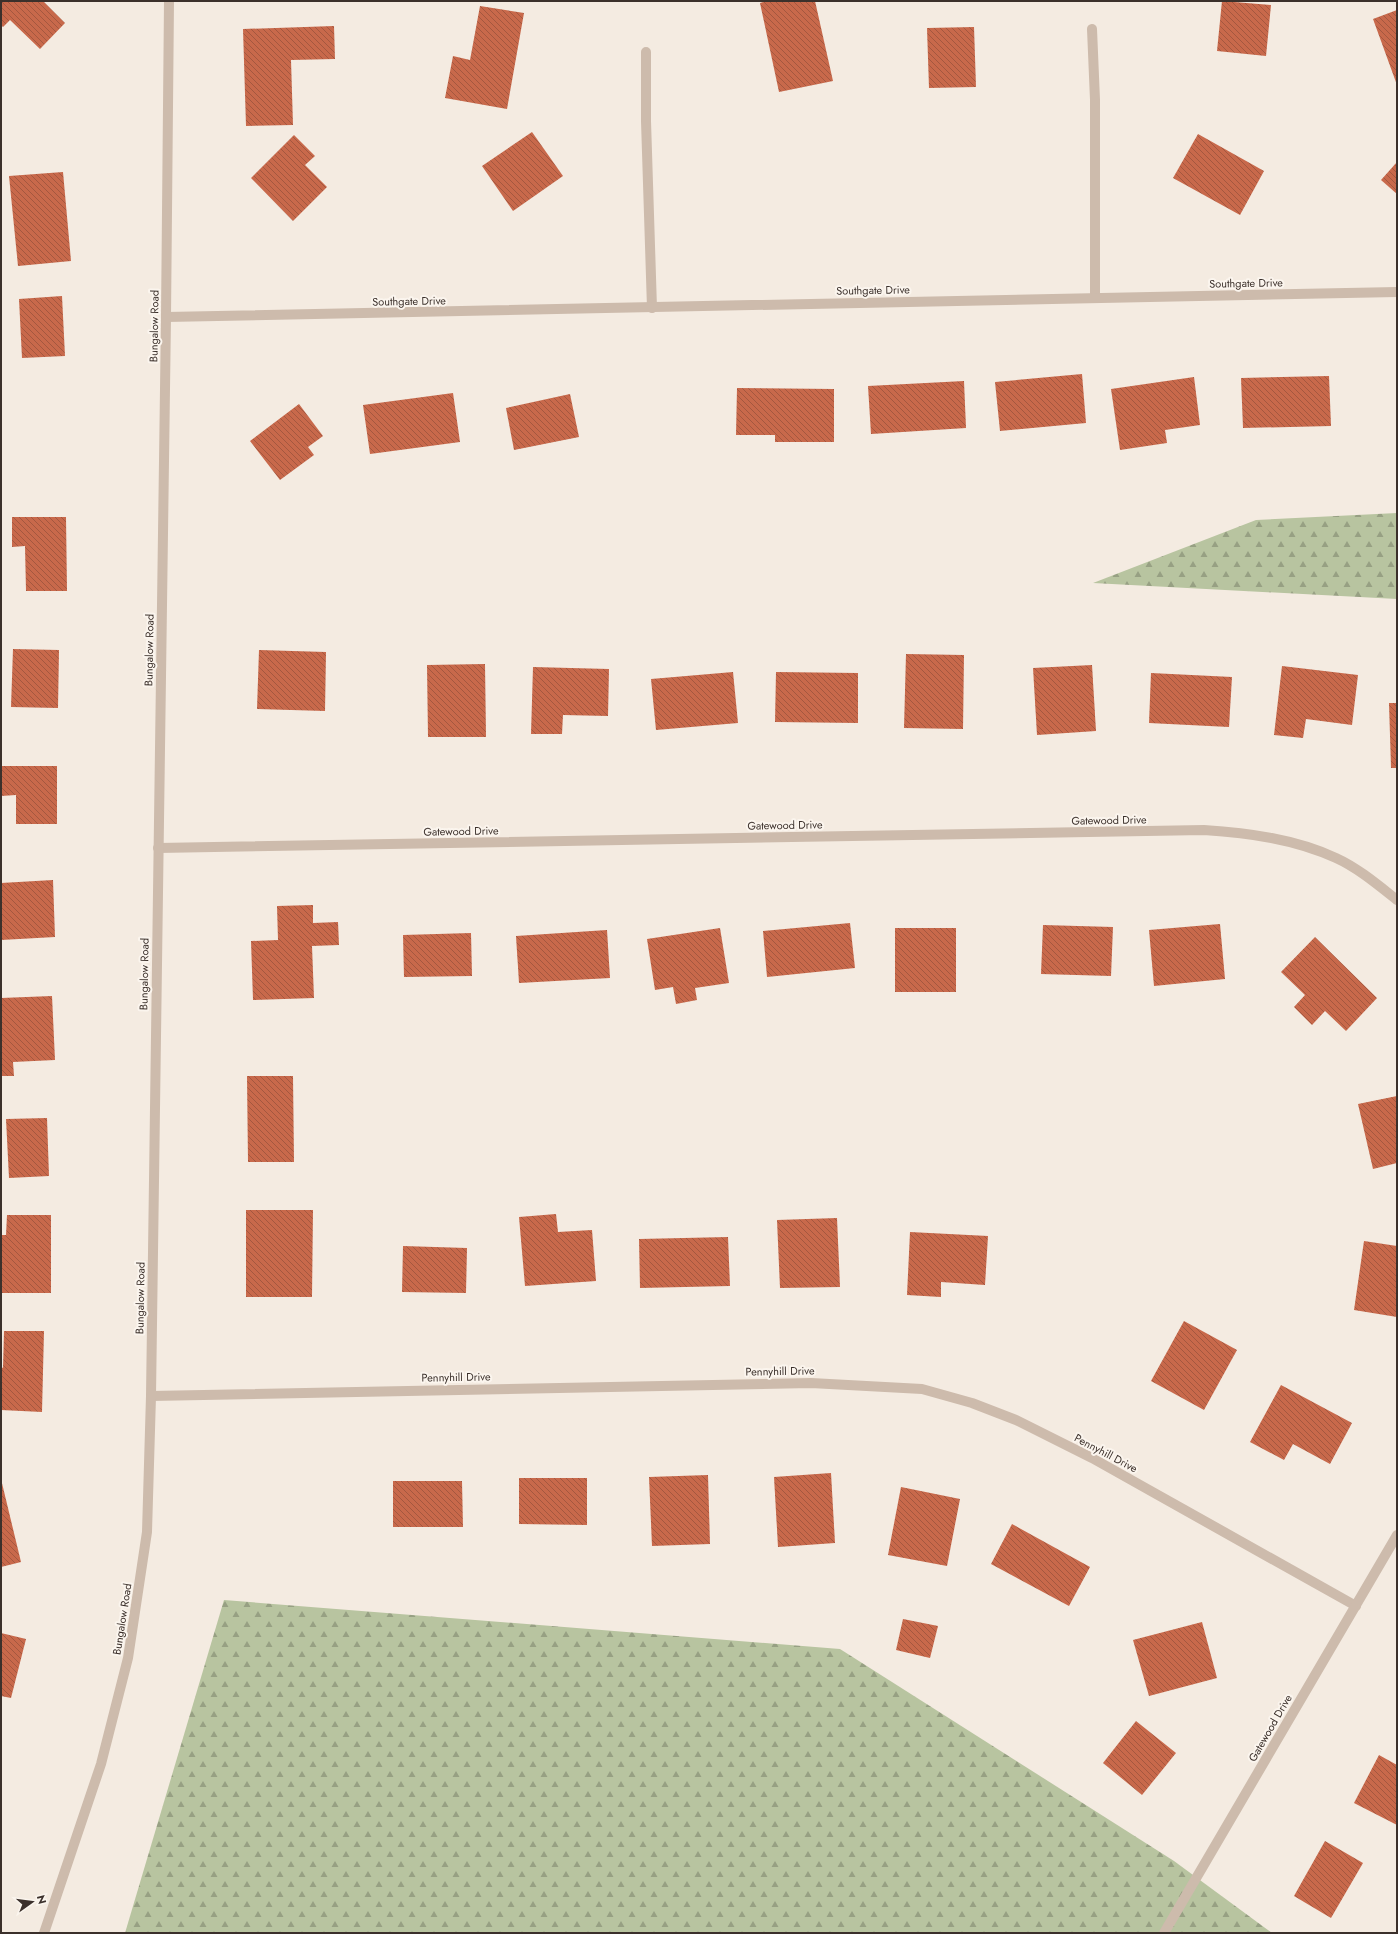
<svg xmlns="http://www.w3.org/2000/svg" width="1398" height="1934" font-family="Jost,sans-serif">
<defs>
<pattern id="forest-firs" width="22" height="20" patternUnits="userSpaceOnUse"><rect width="22" height="20" fill="#b8c4a0"/><path d="M5 1l3.5 6h-7zM16 11l3.5 6h-7z" fill="#97a083"/></pattern>
<pattern id="building-back-hatch" width="6" height="6" patternUnits="userSpaceOnUse"><rect width="6" height="6" fill="#c8694b"/><path d="M-1 5l2 2M0 0l6 6M5-1l2 2" fill="none" stroke="#a4573f"/></pattern>
</defs>
<rect width="100%" height="100%" fill="#f4ebe1"/>
<g fill="url(#forest-firs)">
<polygon points="1397,513 1397,599 1093,583 1256,520"/>
<polygon points="224,1600 840,1649 1174,1861 1272,1933 125,1933"/>
</g>
<g fill="url(#building-back-hatch)">
<polygon points="1,1 43,1 65,23 40,49 10,20 3,27 1,25"/>
<polygon points="767,1 815,1 833,81 779,92 760,3"/>
<polygon points="1222,1 1271,5 1266,56 1217,51"/>
<polygon points="480,6 524,13 507,109 445,98 453,56 470,60"/>
<polygon points="1397,10 1397,85 1373,19"/>
<polygon points="334,26 335,59 291,60 293,125 246,126 243,29"/>
<polygon points="974,27 976,87 929,88 927,28"/>
<polygon points="532,132 563,176 513,211 482,166"/>
<polygon points="1198,134 1264,171 1240,215 1173,178"/>
<polygon points="294,135 315,156 305,165 327,187 293,221 251,178"/>
<polygon points="1397,162 1397,194 1381,180"/>
<polygon points="63,172 71,261 18,266 9,176"/>
<polygon points="62,296 65,356 22,358 19,299"/>
<polygon points="1082,374 1086,423 1000,431 995,382"/>
<polygon points="1329,376 1331,426 1243,428 1241,378"/>
<polygon points="1194,377 1200,425 1165,430 1167,443 1120,450 1111,389"/>
<polygon points="964,381 966,428 871,434 868,386"/>
<polygon points="737,388 834,389 834,442 775,442 775,435 736,435"/>
<polygon points="453,393 460,442 370,454 363,405"/>
<polygon points="570,394 579,437 514,450 506,408"/>
<polygon points="299,404 323,436 308,447 314,455 280,480 250,441"/>
<polygon points="12,517 66,517 67,591 26,591 25,546 12,547"/>
<polygon points="13,649 59,650 58,708 11,707"/>
<polygon points="259,650 326,652 325,711 257,709"/>
<polygon points="906,654 964,655 963,729 904,728"/>
<polygon points="485,664 486,737 428,737 427,665"/>
<polygon points="1092,665 1096,731 1037,735 1033,668"/>
<polygon points="1282,666 1358,675 1352,725 1306,719 1303,738 1274,735"/>
<polygon points="533,667 609,669 608,716 563,715 562,734 531,734"/>
<polygon points="733,672 738,723 656,730 651,679"/>
<polygon points="776,672 858,673 858,723 775,722"/>
<polygon points="1151,673 1232,677 1229,727 1149,723"/>
<polygon points="1389,703 1397,703 1397,768 1391,768"/>
<polygon points="1,766 57,766 57,824 16,824 16,795 1,796"/>
<polygon points="53,880 55,937 1,940 1,883"/>
<polygon points="313,905 313,923 338,922 339,945 312,946 314,998 253,1000 251,941 278,940 277,906"/>
<polygon points="850,923 855,968 767,977 763,931"/>
<polygon points="1220,924 1225,979 1154,986 1149,930"/>
<polygon points="1043,925 1113,927 1111,976 1041,974"/>
<polygon points="720,928 729,983 695,988 697,1000 676,1004 673,987 655,990 647,939"/>
<rect x="895" y="928" width="61" height="64"/>
<polygon points="607,930 610,978 519,983 516,936"/>
<polygon points="471,933 472,976 404,977 403,935"/>
<polygon points="1315,937 1377,998 1346,1031 1325,1011 1312,1025 1294,1007 1305,995 1281,972"/>
<polygon points="52,996 55,1060 13,1062 14,1076 1,1076 1,998"/>
<polygon points="247,1076 293,1076 294,1162 248,1162"/>
<polygon points="1397,1096 1397,1163 1373,1169 1358,1104"/>
<polygon points="47,1118 49,1176 9,1178 6,1119"/>
<polygon points="246,1210 313,1210 312,1297 246,1297"/>
<polygon points="556,1214 558,1232 592,1230 596,1281 525,1286 519,1217"/>
<polygon points="7,1215 51,1215 51,1293 1,1293 1,1235 6,1235"/>
<polygon points="837,1218 840,1287 780,1288 777,1220"/>
<polygon points="910,1232 988,1236 985,1285 941,1282 941,1297 907,1295"/>
<polygon points="728,1237 730,1286 640,1288 639,1239"/>
<polygon points="1364,1241 1397,1246 1397,1317 1354,1310"/>
<polygon points="403,1246 467,1248 466,1293 402,1292"/>
<polygon points="1184,1321 1237,1350 1204,1410 1151,1381"/>
<polygon points="4,1331 44,1331 42,1412 1,1410 1,1367 3,1368"/>
<polygon points="1281,1385 1352,1423 1330,1464 1293,1444 1284,1460 1250,1442"/>
<polygon points="831,1473 835,1543 778,1547 774,1477"/>
<polygon points="708,1475 710,1544 652,1546 649,1477"/>
<polygon points="519,1478 587,1478 587,1525 519,1524"/>
<polygon points="1,1479 21,1562 1,1567"/>
<polygon points="393,1481 462,1481 463,1527 393,1527"/>
<polygon points="901,1487 960,1499 947,1566 888,1555"/>
<polygon points="1012,1524 1090,1567 1069,1606 991,1564"/>
<polygon points="903,1619 938,1626 930,1658 896,1650"/>
<polygon points="1202,1622 1217,1678 1149,1696 1133,1640"/>
<polygon points="1,1633 26,1639 11,1698 1,1696"/>
<polygon points="1136,1721 1176,1753 1142,1795 1103,1763"/>
<polygon points="1379,1755 1397,1765 1397,1825 1354,1803"/>
<polygon points="1325,1841 1363,1863 1331,1918 1294,1896"/>
</g>
<g fill="none" stroke-linecap="round" stroke-linejoin="round">
<g stroke="#cdbbac" stroke-width="10">
<polyline points="1092,29 1095,100 1095,298"/>
<polyline points="646,52 646,121 652,308"/>
<polyline points="166,317 1397,292"/>
<path d="M158,848l1046,-18c45,3 91,9 132,28 22,10 42,27 61,42"/>
<polyline points="151,1396 811,1383 922,1389 972,1403 1016,1420 1092,1458 1356,1606"/>
<polyline points="44,1933 101,1764 128,1658 147,1532 151,1396 166,317 169,1"/>
<polyline points="1164,1933 1397,1535"/>
</g>
</g>
<g text-anchor="middle" stroke-width="4" stroke-linejoin="round" paint-order="stroke">
<g font-size="11" fill="#3b302b" stroke="#fbf5ee">
<text transform="translate(1246 283) rotate(-1)" y="4">Southgate Drive</text>
<text transform="translate(873 290) rotate(-1)" y="4">Southgate Drive</text>
<text transform="translate(409 301) rotate(-1)" y="4">Southgate Drive</text>
<text transform="translate(154 326) rotate(-89)" y="4">Bungalow Road</text>
<text transform="translate(149 650) rotate(-89)" y="4">Bungalow Road</text>
<text transform="translate(1109 820) rotate(-1)" y="4">Gatewood Drive</text>
<text transform="translate(785 825) rotate(-1)" y="4">Gatewood Drive</text>
<text transform="translate(461 831) rotate(-1)" y="4">Gatewood Drive</text>
<text transform="translate(144 974) rotate(-89)" y="4">Bungalow Road</text>
<text transform="translate(140 1298) rotate(-89)" y="4">Bungalow Road</text>
<text transform="translate(780 1371) rotate(-1)" y="4">Pennyhill Drive</text>
<text transform="translate(456 1377) rotate(-1)" y="4">Pennyhill Drive</text>
<text transform="translate(1106 1453) rotate(28)" y="4">Pennyhill Drive</text>
<text transform="translate(122 1619) rotate(-81)" y="4">Bungalow Road</text>
<text transform="translate(1270 1728) rotate(-60)" y="4">Gatewood Drive</text>
</g>
</g>
<rect width="1398" height="1934" fill="none" stroke="#3b302b" stroke-width="4"/>
<g transform="translate(32 1902) rotate(76)" stroke="#fbf5ee" stroke-width="3" paint-order="stroke">
<path d="M0-3L7 15L0 10L-7 15Z" fill="#3b302b"/>
<text y="-6" font-size="11" font-weight="bold" text-anchor="middle" fill="#3b302b">N</text>
</g>
</svg>
